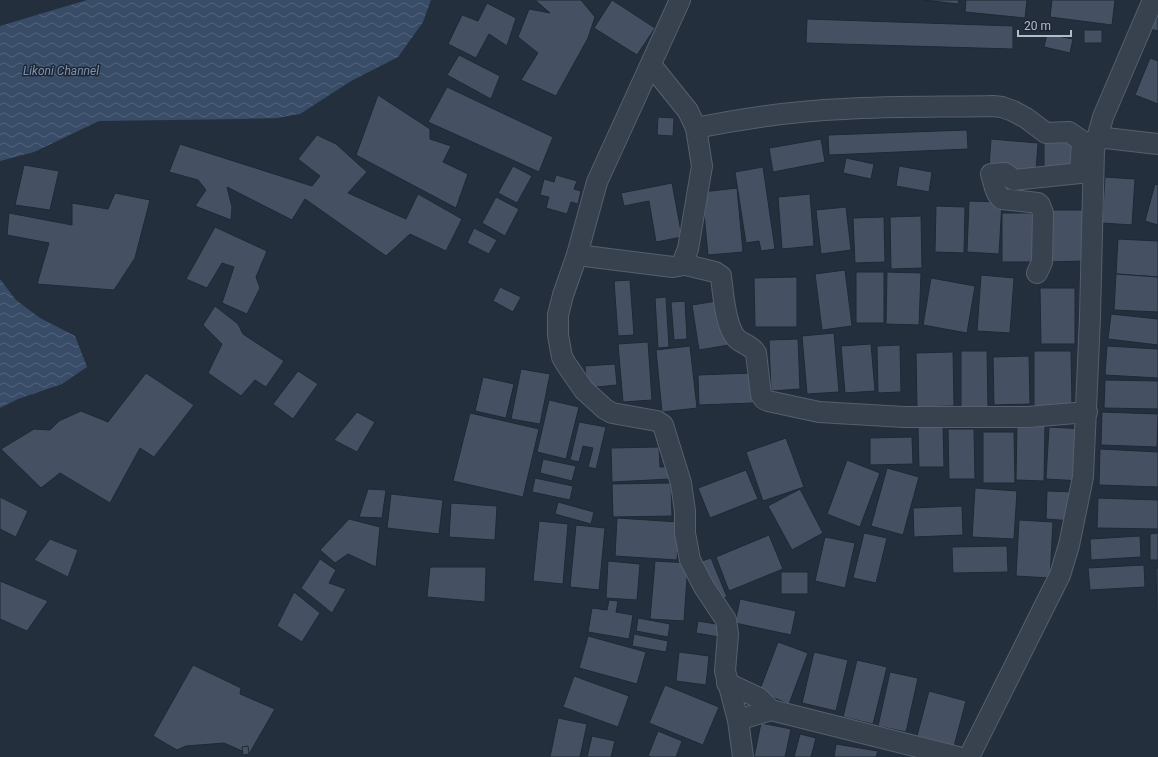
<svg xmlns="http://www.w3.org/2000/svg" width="1158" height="757" font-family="Roboto,sans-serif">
<defs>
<pattern id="water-waves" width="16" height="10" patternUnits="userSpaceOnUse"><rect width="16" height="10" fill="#394c67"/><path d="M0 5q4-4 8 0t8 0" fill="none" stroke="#53647b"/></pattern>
</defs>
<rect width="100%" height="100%" fill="#242f3e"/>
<g fill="url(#water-waves)">
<polygon points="87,0 431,0 423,22 398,57 351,81 300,114 277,118 242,119 99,121 34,152 0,161 0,26"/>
<polygon points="0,279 16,300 40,318 75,336 87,367 62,384 18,399 0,408"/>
</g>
<g fill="#455162" stroke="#1f2835">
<polygon points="535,0 581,0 595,17 588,38 556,96 521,80 538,53 518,37 529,9 550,13"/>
<polygon points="612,0 655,28 637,55 594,28"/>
<polygon points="923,0 959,0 958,4"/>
<polygon points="966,0 1027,0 1025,18 965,12"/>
<polygon points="1052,0 1115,0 1112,25 1050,17"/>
<polygon points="487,3 516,18 507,46 489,34 476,58 448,44 462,15 478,21"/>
<polygon points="1158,12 1158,31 1150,29"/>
<polygon points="807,19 1013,26 1013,49 806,43"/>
<rect x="1084" y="30" width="18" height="13"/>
<polygon points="1047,34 1073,39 1070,53 1044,47"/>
<polygon points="459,55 500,76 491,99 447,75"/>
<polygon points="1150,58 1158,61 1158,104 1135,95"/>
<polygon points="447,87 553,137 539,172 428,122"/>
<polygon points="378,95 430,129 430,139 451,146 443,162 468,174 456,208 356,155"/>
<polygon points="658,117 674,118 673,136 657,135"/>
<polygon points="967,130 968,149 829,155 828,135"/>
<polygon points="317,135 336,144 367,172 348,193 406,219 418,194 462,219 446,251 410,234 386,256 305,199 292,220 227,187 232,207 231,220 195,206 206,190 198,180 169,172 180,144 312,186 320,176 298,159"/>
<polygon points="821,139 825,162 773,172 769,148"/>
<polygon points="991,139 1038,143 1036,171 989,167"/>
<polygon points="1072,140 1072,169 1044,170 1044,141"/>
<polygon points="846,158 874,164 871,179 843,173"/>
<polygon points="24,165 59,171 50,210 15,205"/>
<polygon points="513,166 532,176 517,203 498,193"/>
<polygon points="899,166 932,172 929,192 896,186"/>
<polygon points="763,167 775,249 761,251 759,241 746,243 735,172"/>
<polygon points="556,175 577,181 574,189 581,191 578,204 571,202 567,214 546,208 549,197 540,195 544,179 554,182"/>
<polygon points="1105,177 1135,179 1132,225 1102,223"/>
<polygon points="672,183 682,237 656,242 649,201 624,206 621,193"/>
<polygon points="1155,184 1158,185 1158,225 1145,221"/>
<polygon points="737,188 743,252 708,255 702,192"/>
<polygon points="115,193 150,200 135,258 114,290 37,284 49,243 7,235 9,213 72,225 72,203 108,209"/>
<polygon points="810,194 814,246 782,249 778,197"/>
<polygon points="496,197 519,209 505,236 482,223"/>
<polygon points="969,201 1002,202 999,254 967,252"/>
<polygon points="936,206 965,207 964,253 935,252"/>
<polygon points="846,207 851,250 821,254 816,210"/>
<polygon points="1047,210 1083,210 1084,261 1048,262"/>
<rect x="1002" y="213" width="33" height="49"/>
<polygon points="921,216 922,268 891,269 890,217"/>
<polygon points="884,217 885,262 855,263 853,218"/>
<polygon points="215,227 267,251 256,277 260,288 247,314 222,303 234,267 222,263 207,288 186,279"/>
<polygon points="474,228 497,240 489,254 467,243"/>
<polygon points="1118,239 1158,241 1158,277 1116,274"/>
<polygon points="845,270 852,326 822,330 815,274"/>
<rect x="856" y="272" width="28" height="51"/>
<polygon points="887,272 921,273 919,325 886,324"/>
<polygon points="1116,274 1158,277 1158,312 1114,310"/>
<polygon points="981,275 1014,278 1010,333 977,331"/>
<polygon points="797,277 797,327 755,327 754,278"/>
<polygon points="931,278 975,286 967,333 923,325"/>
<polygon points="630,280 634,335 618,336 614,281"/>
<polygon points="500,287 521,297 513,312 493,301"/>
<polygon points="1040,288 1075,288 1075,344 1041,344"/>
<polygon points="666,297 669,347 658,348 655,298"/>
<polygon points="723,300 729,345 699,350 692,305"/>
<polygon points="685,301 687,339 674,340 671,302"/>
<polygon points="215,306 238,324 243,334 284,361 266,387 255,380 241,396 208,373 222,344 203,325"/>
<polygon points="1111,314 1158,319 1158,345 1108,339"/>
<polygon points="834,333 839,392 807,394 802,336"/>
<polygon points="798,339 800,389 771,391 769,340"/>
<polygon points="648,342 652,400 623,402 618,344"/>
<polygon points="871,344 875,391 845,393 841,346"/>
<polygon points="900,345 901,392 878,393 877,346"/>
<polygon points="690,346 697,408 662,412 656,350"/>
<polygon points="1107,346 1158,349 1158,378 1105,375"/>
<polygon points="961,351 987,351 988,408 961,409"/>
<polygon points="1034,351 1071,351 1072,406 1034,406"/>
<polygon points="953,352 954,406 917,407 916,353"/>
<polygon points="1029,356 1030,404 994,405 993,357"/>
<polygon points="615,364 617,385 587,388 585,366"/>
<polygon points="521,369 550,374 540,424 511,419"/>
<polygon points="298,371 318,384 293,419 273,404"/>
<polygon points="146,373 194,405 154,457 140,448 110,503 60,473 41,488 1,449 34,429 50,430 59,421 81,411 108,422"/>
<polygon points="752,373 753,403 699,405 698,375"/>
<polygon points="483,377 514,384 506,418 475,411"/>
<polygon points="1105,380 1158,381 1158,409 1104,408"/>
<polygon points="549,400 579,407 566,459 537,452"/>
<polygon points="357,412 375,422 357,452 334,440"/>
<polygon points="1102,412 1158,414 1157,447 1101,445"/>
<polygon points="470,413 539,429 523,497 453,481"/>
<polygon points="579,422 606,427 596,469 588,467 593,448 583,446 579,462 570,460"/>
<polygon points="943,424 944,467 919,467 918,425"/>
<polygon points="1017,424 1045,424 1044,481 1016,480"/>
<polygon points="1049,427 1085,429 1081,481 1046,479"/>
<polygon points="948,429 974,429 975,479 949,479"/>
<polygon points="983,432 1014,432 1015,483 983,483"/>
<polygon points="912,437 913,464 870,465 870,438"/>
<polygon points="786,438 804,487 763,501 746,452"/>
<polygon points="659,447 660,467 670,467 670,479 612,482 611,448"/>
<polygon points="1100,449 1158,452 1158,487 1099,485"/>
<polygon points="543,459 576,466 572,481 540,473"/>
<polygon points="847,460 880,473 860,527 827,514"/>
<polygon points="887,468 919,477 903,535 871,526"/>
<polygon points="746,470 758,499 710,518 698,488"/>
<polygon points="535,478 573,486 570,500 532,492"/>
<polygon points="671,483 672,516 613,517 612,484"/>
<polygon points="975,488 1017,491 1014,539 972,537"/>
<polygon points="368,489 386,490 382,518 359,517"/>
<polygon points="800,489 823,533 792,550 768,506"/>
<polygon points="1047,491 1075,492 1073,521 1046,519"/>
<polygon points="391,494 443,500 439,534 387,528"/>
<polygon points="0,497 28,511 16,537 0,529"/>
<polygon points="1098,498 1158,500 1158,529 1097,528"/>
<polygon points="558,502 594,512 591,524 555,514"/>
<polygon points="451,503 497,506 495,540 449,537"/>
<polygon points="962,506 963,535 914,537 913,508"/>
<polygon points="617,518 679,522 677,560 615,556"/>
<polygon points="349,519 380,527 376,567 348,554 335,563 320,550"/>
<polygon points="1019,520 1053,522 1050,578 1016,576"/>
<polygon points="539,521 568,524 563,584 533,581"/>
<polygon points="576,525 605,528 599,590 570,587"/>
<polygon points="864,533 887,538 876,583 853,578"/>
<polygon points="1158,533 1158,560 1150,560 1150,534"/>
<polygon points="769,535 783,569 729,591 716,557"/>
<polygon points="1140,536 1141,557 1091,560 1090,539"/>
<polygon points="825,537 855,543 845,588 815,581"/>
<polygon points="50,539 78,550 68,577 34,560"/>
<polygon points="1007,546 1008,572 953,573 952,547"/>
<polygon points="711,558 727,597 718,600 702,561"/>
<polygon points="320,559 336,570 329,583 346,589 332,613 301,588"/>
<polygon points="608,561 640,564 637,600 606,598"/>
<polygon points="655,561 688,563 684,621 650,619"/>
<polygon points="1144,565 1145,587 1090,590 1088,568"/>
<polygon points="430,567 486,567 485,602 427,597"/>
<polygon points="1156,568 1158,568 1158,614 1157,614"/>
<rect x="781" y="572" width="27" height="22"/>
<polygon points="0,581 48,601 27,631 0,619"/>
<polygon points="294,592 320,613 302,642 277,626"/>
<polygon points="740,599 796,611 791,635 735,623"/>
<polygon points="609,600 618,601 616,612 633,615 629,639 588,632 592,608 607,610"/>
<polygon points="638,618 670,624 668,637 636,631"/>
<polygon points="698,621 722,625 719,637 696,633"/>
<polygon points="634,634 668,641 666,652 632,646"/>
<polygon points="588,636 646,652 637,684 579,668"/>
<polygon points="778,642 808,653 789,704 759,692"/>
<polygon points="679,652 709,656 706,685 676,681"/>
<polygon points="814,652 848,660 836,711 802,703"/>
<polygon points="857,660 887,667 873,724 843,717"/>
<polygon points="193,665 241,688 240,694 275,709 249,754 224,743 186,746 177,750 153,736"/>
<polygon points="890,672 918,678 906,732 878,726"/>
<polygon points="574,676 629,696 618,727 563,707"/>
<polygon points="665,685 719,707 703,745 649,723"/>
<polygon points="929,691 966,701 954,746 917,736"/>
<polygon points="558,718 587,724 580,757 550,757"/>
<polygon points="761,723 791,729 785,757 754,757"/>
<polygon points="658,731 682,741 676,757 651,757 648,756"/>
<polygon points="800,734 816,738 811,757 794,757"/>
<polygon points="592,736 615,741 611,757 587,757"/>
<polygon points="836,744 878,751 876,757 834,757"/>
<polygon points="248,746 249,754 243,755 242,747"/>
</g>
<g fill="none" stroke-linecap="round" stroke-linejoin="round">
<g stroke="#565f6c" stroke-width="22">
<g id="minor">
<polyline points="680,0 597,182 577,255 563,295 558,315 558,335 562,357 566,364 584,390 605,409 612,413 657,421 663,425 681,483 685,511 685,533 690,560 704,587 726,620 728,634 725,671 738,720 743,757"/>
<path d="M696,128c49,-10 98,-17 148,-19 49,-3 99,-2 149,-3l9,1 11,4 13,7 20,15 23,-1 13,9 -2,32"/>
<polyline points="1097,137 1158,144"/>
<polyline points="577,255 673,267 679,266 682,264 688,249 702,166 696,128 688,111 651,65"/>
<path d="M682,264l33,8 6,4c2,16 4,51 16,63 6,5 15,7 19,14l5,42 3,4 4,2 51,11 85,5h124l59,-5"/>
<path d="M1037,273l5,-11 1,-49 -3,-8 -2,-2 -36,-4c-7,-5 -8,-16 -11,-25l14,-1 9,7 66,-7 11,-8"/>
<polyline points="727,683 759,698 771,710"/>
<polyline points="738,720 771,710 958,757"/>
<polyline points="969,757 1060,575 1069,545 1083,477 1090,317 1094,150 1103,117 1153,0"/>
</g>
</g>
<use href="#minor" stroke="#38414e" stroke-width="20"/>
</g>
<g text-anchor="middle" stroke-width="3" stroke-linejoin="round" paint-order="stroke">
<g font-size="12" font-style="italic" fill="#7c92b1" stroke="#1d2633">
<text x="61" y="75">Likoni Channel</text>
</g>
</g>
<path d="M1018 30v6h53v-6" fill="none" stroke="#b4bcc9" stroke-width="2"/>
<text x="1024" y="30" font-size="12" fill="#b4bcc9" stroke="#1d2633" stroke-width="3" paint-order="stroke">20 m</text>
</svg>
